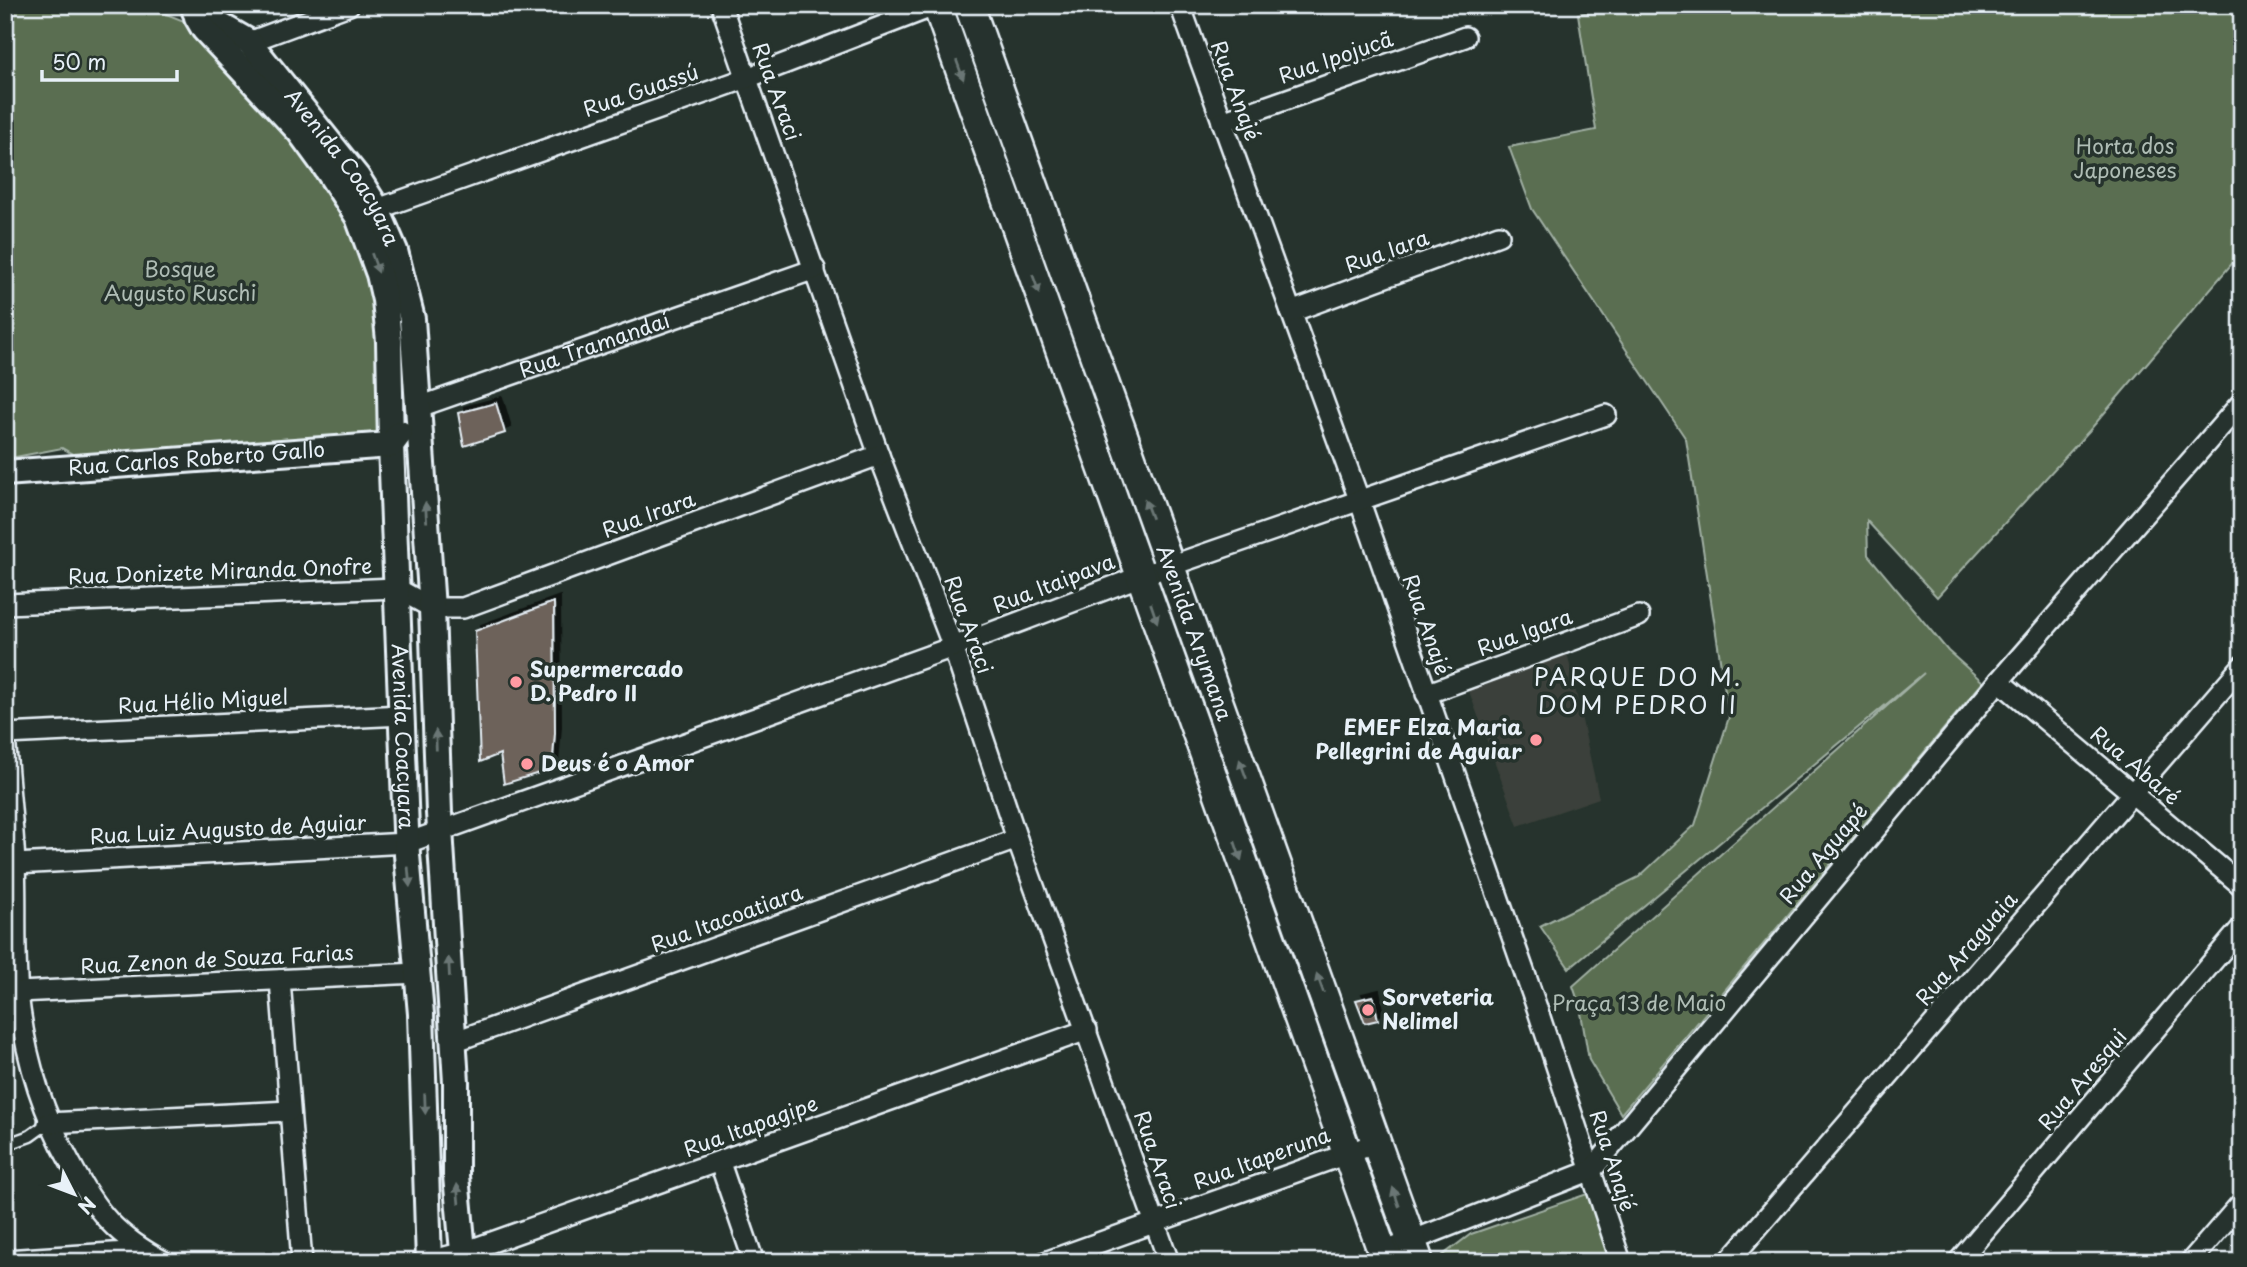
<svg xmlns="http://www.w3.org/2000/svg" width="2247" height="1267" font-family="'Playpen Sans',sans-serif">
<defs>
<filter id="shadow"><feDropShadow dx="6" dy="-6" stdDeviation="0" flood-color="#0009"/></filter>
</defs>
<rect width="100%" height="100%" fill="#26332d"/>
<filter id="ink" filterUnits="userSpaceOnUse"><feTurbulence type="fractalNoise" baseFrequency=".0143" numOctaves="2"/><feDisplacementMap in="SourceGraphic" scale="14" xChannelSelector="R" yChannelSelector="G"/><feConvolveMatrix kernelMatrix="1 2 1 2 8 2 1 2 1" color-interpolation-filters="sRGB"/></filter>
<g filter="url(#ink)">
<polygon fill="#3b413a" points="1567,652 1599,798 1518,826 1466,683"/>
<g fill="#5a6e51" stroke="#a1b0a4" stroke-width="2">
<polygon points="5,5 144,5 189,23 292,139 350,227 373,286 384,437 85,461 62,448 5,459"/>
<polygon points="1632,5 2242,5 2242,252 2089,431 1937,597 1867,521 1868,555 1948,651 1983,682 1621,1114 1589,1060 1580,1007 1573,986 1924,673 1569,968 1540,926 1639,877 1695,825 1729,717 1686,439 1532,209 1509,147 1596,130 1578,14"/>
<polygon points="1590,1193 1609,1262 1446,1262 1443,1255 1471,1234"/>
</g>
<g fill="#6d625a" stroke="#e8f1f8" stroke-width="2" filter="url(#shadow)">
<polygon points="496,403 505,433 464,446 458,413"/>
<polygon points="554,602 555,733 552,769 504,784 500,754 480,762 475,631"/>
<polygon points="1373,996 1378,1020 1365,1023 1356,1000"/>
</g>
<g fill="none" stroke-linecap="round" stroke-linejoin="round">
<g stroke="#e8f1f8" stroke-width="15">
<polyline id="service" points="5,1145 30,1136 48,1123"/>
</g>
<g stroke="#e8f1f8" stroke-width="24">
<g id="minor">
<polyline points="721,5 879,455 953,647 1017,839 1169,1262"/>
<polyline points="1180,5 1360,502 1537,1008 1621,1262"/>
<polyline points="249,42 349,5"/>
<polyline points="1222,122 1465,37"/>
<polyline points="366,213 747,78 937,5"/>
<polyline points="1291,312 1499,235"/>
<path id="s1" d="M419,407l396,-138"/>
<polyline points="5,604 396,588 432,608 463,608 879,455"/>
<polyline points="1999,681 2242,886"/>
<polyline points="1426,694 1639,616"/>
<path d="M5,730c2,45 8,89 10,134 2,42 -1,86 3,128 6,62 23,118 53,172 25,48 45,72 94,98"/>
<polyline points="5,734 403,715"/>
<polyline points="15,864 407,843 953,647 1141,576 1606,415"/>
<polyline points="280,980 302,1262"/>
<polyline points="18,992 418,973"/>
<polyline points="453,1042 1017,839"/>
<polyline points="48,1123 289,1111"/>
<polyline points="720,1163 754,1262"/>
<polyline points="1383,1252 1592,1170 1999,681 2242,402"/>
<polyline points="5,1260 143,1251"/>
<polyline points="426,1262 464,1252 1087,1030"/>
<polyline points="1045,1262 1377,1143"/>
<polyline points="1728,1262 2242,666"/>
<polyline points="1958,1262 2242,927"/>
<polyline points="2190,1262 2242,1202"/>
</g>
</g>
<g stroke="#e8f1f8" stroke-width="30">
<g id="tertiary">
<path id="s2" d="M195,11l54,31 108,135 19,30 19,44 17,68 20,289 7,205 17,269v94l8,86"/>
<path id="s3" d="M197,17l7,12 95,102 27,37 32,49 21,57 6,26 4,41 2,104 16,410 14,159 8,248"/>
<path id="s4" d="M5,473l386,-28 9,-12"/>
</g>
</g>
<g stroke="#e8f1f8" stroke-width="33">
<g id="secondary">
<polyline points="937,5 1386,1262"/>
<path id="s5" d="M969,5l450,1257"/>
</g>
</g>
<use href="#service" stroke="#26332d" stroke-width="10"/>
<use href="#minor" stroke="#26332d" stroke-width="19"/>
<use href="#tertiary" stroke="#26332d" stroke-width="24"/>
<use href="#secondary" stroke="#26332d" stroke-width="28"/>
</g>
<defs><path id="oneway-solid" d="M-6-.8H1V-3.2L6.5 0L1 3.2V.8H-6Z" transform="scale(1.75)"/></defs>
<g fill="#6a7674">
<use href="#oneway-solid" transform="translate(960 70) rotate(70)"/>
<use href="#oneway-solid" transform="translate(375 263) rotate(70)"/>
<use href="#oneway-solid" transform="translate(1036 284) rotate(70)"/>
<use href="#oneway-solid" transform="translate(1148 509) rotate(-111)"/>
<use href="#oneway-solid" transform="translate(426 512) rotate(-94)"/>
<use href="#oneway-solid" transform="translate(1154 613) rotate(71)"/>
<use href="#oneway-solid" transform="translate(436 740) rotate(-92)"/>
<use href="#oneway-solid" transform="translate(1243 769) rotate(-110)"/>
<use href="#oneway-solid" transform="translate(1238 851) rotate(71)"/>
<use href="#oneway-solid" transform="translate(409 877) rotate(85)"/>
<use href="#oneway-solid" transform="translate(449 967) rotate(-93)"/>
<use href="#oneway-solid" transform="translate(1320 983) rotate(-110)"/>
<use href="#oneway-solid" transform="translate(425 1104) rotate(88)"/>
<use href="#oneway-solid" transform="translate(458 1194) rotate(-95)"/>
<use href="#oneway-solid" transform="translate(1396 1197) rotate(-109)"/>
</g>
</g>
<g fill="#ff9aa2" stroke="#26332d" stroke-width="2.5">
<circle cx="516" cy="682" r="7"/>
<circle cx="1536" cy="740" r="7"/>
<circle cx="527" cy="764" r="7"/>
<circle cx="1368" cy="1010" r="7"/>
</g>
<g text-anchor="middle" stroke-width="7" stroke-linejoin="round" paint-order="stroke">
<g font-size="21" fill="#e8f1f8" stroke="#26332d">
<text transform="translate(1336 58) rotate(-19)" y="7">Rua Ipojucã</text>
<text transform="translate(641 91) rotate(-19)" y="7">Rua Guassú</text>
<text transform="translate(1235 91) rotate(70)" y="7">Rua Anajé</text>
<text transform="translate(776 92) rotate(70)" y="7">Rua Araci</text>
<text dy="7" stroke="none"><textPath href="#s2" startOffset="219">Avenida Coacyara</textPath></text>
<text transform="translate(1387 252) rotate(-20)" y="7">Rua Iara</text>
<text dy="7" stroke="none"><textPath href="#s1" startOffset="186">Rua Tramandaí</textPath></text>
<text dy="7" stroke="none"><textPath href="#s4" startOffset="192">Rua Carlos Roberto Gallo</textPath></text>
<text transform="translate(649 515) rotate(-20)" y="7">Rua Irara</text>
<text transform="translate(220 572) rotate(-2)" y="7">Rua Donizete Miranda Onofre</text>
<text transform="translate(1054 584) rotate(-21)" y="7">Rua Itaipava</text>
<text transform="translate(968 625) rotate(70)" y="7">Rua Araci</text>
<text transform="translate(1426 625) rotate(71)" y="7">Rua Anajé</text>
<text transform="translate(1525 633) rotate(-20)" y="7">Rua Igara</text>
<text dy="7" stroke="none"><textPath href="#s5" startOffset="667">Avenida Arymana</textPath></text>
<text transform="translate(203 702) rotate(-3)" y="7">Rua Hélio Miguel</text>
<text dy="7" stroke="none"><textPath href="#s3" startOffset="782">Avenida Coacyara</textPath></text>
<text transform="translate(2135 766) rotate(40)" y="7">Rua Abaré</text>
<text transform="translate(228 830) rotate(-3)" y="7">Rua Luiz Augusto de Aguiar</text>
<text transform="translate(1824 854) rotate(-50)" y="7">Rua Aguapé</text>
<text transform="translate(727 919) rotate(-20)" y="7">Rua Itacoatiara</text>
<text transform="translate(1967 949) rotate(-49)" y="7">Rua Araguaia</text>
<text transform="translate(217 960) rotate(-3)" y="7">Rua Zenon de Souza Farias</text>
<text transform="translate(2083 1080) rotate(-50)" y="7">Rua Aresqui</text>
<text transform="translate(751 1127) rotate(-20)" y="7">Rua Itapagipe</text>
<text transform="translate(1262 1159) rotate(-20)" y="7">Rua Itaperuna</text>
<text transform="translate(1157 1160) rotate(71)" y="7">Rua Araci</text>
<text transform="translate(1612 1161) rotate(72)" y="7">Rua Anajé</text>
</g>
<g font-size="21" fill="#afbdb5" stroke="#26332d">
<text x="2125" y="154">Horta dos<tspan x="2125" dy="24">Japoneses</tspan></text>
<text x="180" y="277">Bosque<tspan x="180" dy="24">Augusto Ruschi</tspan></text>
<text x="1639" y="1011">Praça 13 de Maio</text>
</g>
<g font-size="21" font-weight="bold" fill="#e8f1f8" stroke="#26332d" text-anchor="start">
<text x="530" y="677">Supermercado<tspan x="530" dy="24">D. Pedro II</tspan></text>
<text x="1522" y="735" text-anchor="end">EMEF Elza Maria<tspan x="1522" dy="24">Pellegrini de Aguiar</tspan></text>
<text x="541" y="771">Deus é o Amor</text>
<text x="1382" y="1005">Sorveteria<tspan x="1382" dy="24">Nelimel</tspan></text>
</g>
<g font-size="24" letter-spacing="2" fill="#e8f1f8" stroke="#26332d">
<text x="1638" y="686">PARQUE DO M.<tspan x="1638" dy="28">DOM PEDRO II</tspan></text>
</g>
</g>
<rect width="2247" height="1267" fill="none" stroke="#26332d" stroke-width="28"/>
<rect x="14" y="14" width="2219" height="1239" fill="none" stroke="#e8f1f8" stroke-width="2.5" filter="url(#ink)"/>
<g transform="translate(74 1194) rotate(132)" stroke="#26332d" stroke-width="5" paint-order="stroke">
<path d="M0-5L12 26L0 18L-12 26Z" fill="#e8f1f8"/>
<text y="-10" font-size="19" font-weight="bold" text-anchor="middle" fill="#e8f1f8">N</text>
</g>
<path d="M42 70v10h135v-10" fill="none" stroke="#e8f1f8" stroke-width="3.5"/>
<text x="52" y="70" font-size="21" fill="#e8f1f8" stroke="#26332d" stroke-width="5" paint-order="stroke">50 m</text>
</svg>
